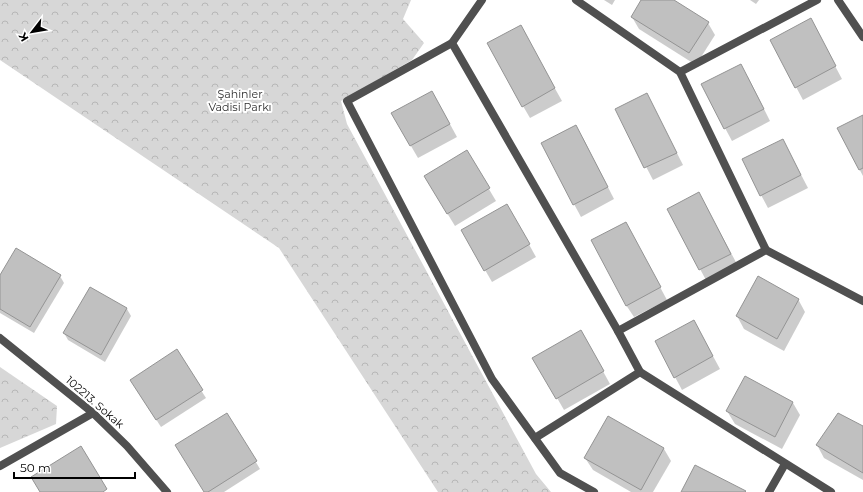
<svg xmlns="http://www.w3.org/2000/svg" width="863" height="492" font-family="Montserrat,sans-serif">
<defs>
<pattern id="forest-crowns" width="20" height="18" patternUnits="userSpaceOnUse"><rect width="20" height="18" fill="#d7d7d7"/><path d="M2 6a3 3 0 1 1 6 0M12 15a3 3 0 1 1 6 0" fill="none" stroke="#b7b7b7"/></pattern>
</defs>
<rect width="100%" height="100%" fill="#fff"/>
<g fill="url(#forest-crowns)">
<polygon points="0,0 411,0 403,19 424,43 412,60 341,101 347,124 536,474 551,492 438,492 279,248 0,60"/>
<polygon points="0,367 57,406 56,424 0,448"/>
</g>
<g fill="#0003">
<polygon points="604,0 615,0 612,5"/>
<polygon points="642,0 672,0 708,23 715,35 696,65 639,29 632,17"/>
<polygon points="750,0 759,0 756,4"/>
<polygon points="817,32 842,79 803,100 771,40"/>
<polygon points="527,39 562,101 530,118 523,106"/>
<polygon points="748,77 770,121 732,141 725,128"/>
<polygon points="647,94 683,165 653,180 616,109"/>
<polygon points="439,104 457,137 418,158 411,146"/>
<polygon points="863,116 863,176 838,129"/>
<polygon points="583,138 614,199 581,217 574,204"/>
<polygon points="783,140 808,188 768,208 761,195"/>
<polygon points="467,152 496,201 455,226 425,177"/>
<polygon points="507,205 536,257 492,282 462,230"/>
<polygon points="706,206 738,266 707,282 668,209"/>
<polygon points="632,235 667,300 634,317 626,305"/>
<polygon points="60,276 64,283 34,333 0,313 0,277"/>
<polygon points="90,288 127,309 131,316 105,362 68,340 64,333"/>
<polygon points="798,299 805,312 784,351 744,329 737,316"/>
<polygon points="581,331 610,384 564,410 534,358"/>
<polygon points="701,334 720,369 682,390 675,377"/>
<polygon points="176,351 206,398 161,427 135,387"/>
<polygon points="793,403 800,415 782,449 735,424 727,411"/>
<polygon points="227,414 260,469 224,492 205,492"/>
<polygon points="608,417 664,449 671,461 653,492 631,492 593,470 585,458"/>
<polygon points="863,428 863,480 824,458 817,445"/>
</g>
<g fill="#c0c0c0" stroke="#949494">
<polygon points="641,0 674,0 709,22 689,53 631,17"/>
<polygon points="811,18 836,66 795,88 770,40"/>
<polygon points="521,25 555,88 522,107 487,43"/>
<polygon points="741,64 764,109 724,129 701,84"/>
<polygon points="432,91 450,124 410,146 391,113"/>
<polygon points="647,93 677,153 644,168 615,109"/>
<polygon points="863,115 863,168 859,170 837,128"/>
<polygon points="576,125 608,187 573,205 541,143"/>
<polygon points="783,139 801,175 760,196 742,159"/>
<polygon points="467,150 490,188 447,214 424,176"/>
<polygon points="699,192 731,254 699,270 667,209"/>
<polygon points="507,204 530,244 484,271 461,230"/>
<polygon points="626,222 661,287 626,306 591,240"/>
<polygon points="16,248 61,275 30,327 0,309 0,275"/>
<polygon points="758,276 799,299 777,339 736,316"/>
<polygon points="90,287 127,308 101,355 63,333"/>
<polygon points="694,320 713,356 674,378 655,341"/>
<polygon points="581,330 604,371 556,399 532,358"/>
<polygon points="177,349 203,390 156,420 130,380"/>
<polygon points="745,376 793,402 775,437 726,411"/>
<polygon points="227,413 257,461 208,492 204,492 175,445"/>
<polygon points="838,413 863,426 863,473 816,445"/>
<polygon points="608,416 664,448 641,490 584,458"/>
<polygon points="81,446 107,489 103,492 40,492 31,477"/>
<polygon points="695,465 746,491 745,492 681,492"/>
</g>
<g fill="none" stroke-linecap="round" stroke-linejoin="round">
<g stroke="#505050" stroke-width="8">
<polyline points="482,0 452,43 618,331 640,372 831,492"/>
<polyline points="576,0 680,72 766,250 863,301"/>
<polyline points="838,0 863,37"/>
<polyline points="452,43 347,101 492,379 560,473 594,492"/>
<polyline points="680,72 817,0"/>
<polyline points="618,331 766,250"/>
<polyline points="0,338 93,413 127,446 167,492"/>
<polyline points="535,438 640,372"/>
<polyline points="0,466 93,413"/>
<polyline points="769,492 785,464"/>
</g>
</g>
<g text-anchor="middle" stroke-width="4" stroke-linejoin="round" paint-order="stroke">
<g font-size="11" fill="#2e2e2e" stroke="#fff">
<text x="240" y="98">Şahinler<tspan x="240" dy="13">Vadisi Parkı</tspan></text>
</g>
<g font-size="11" fill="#000" stroke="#fff">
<text transform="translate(95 402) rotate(41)" y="4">102213. Sokak</text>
</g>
</g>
<g transform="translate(32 32) rotate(239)" stroke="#ffffff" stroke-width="3" paint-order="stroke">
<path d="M0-3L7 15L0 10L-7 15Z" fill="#000000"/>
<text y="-6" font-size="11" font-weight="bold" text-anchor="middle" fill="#000000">K</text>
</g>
<path d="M14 472v6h121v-6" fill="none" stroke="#000000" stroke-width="2"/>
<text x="20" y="472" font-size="12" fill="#000000" stroke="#ffffff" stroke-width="3" paint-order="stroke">50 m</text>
</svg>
